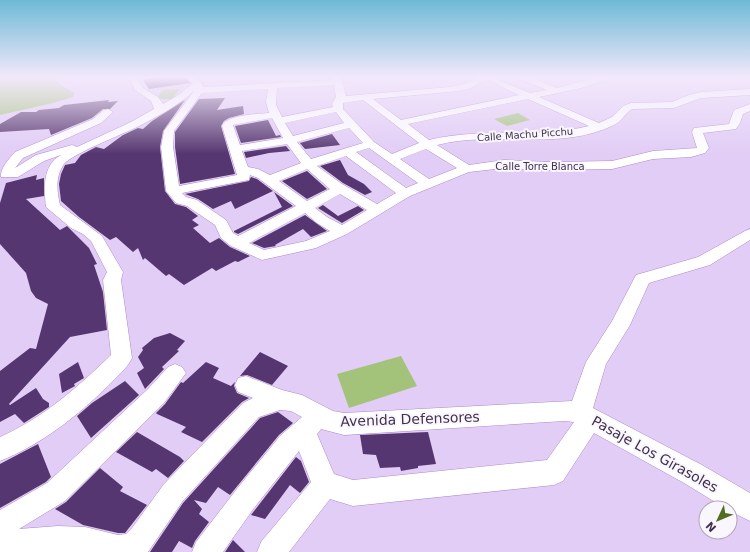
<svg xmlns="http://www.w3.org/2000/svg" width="750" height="552" font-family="'DejaVu Sans',sans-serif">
<rect width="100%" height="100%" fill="#e2cdf6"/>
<g fill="#a3c37a">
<polygon points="0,77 48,77 74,93 73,97 53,103 0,115"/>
<polygon points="180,89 172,99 156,99 163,90"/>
<polygon points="518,113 530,120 507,126 494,119"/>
<polygon points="401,356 417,386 349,408 337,374"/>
</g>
<g fill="#563670">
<polygon points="163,77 185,77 191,83 149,89 143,80"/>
<polygon points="225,98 217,110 243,106 244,114 229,118 224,121 221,126 235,174 180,184 175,147 175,132 199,99"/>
<polygon points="109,100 108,102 118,101 110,109 103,109 92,118 51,135 49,129 0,132 0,124 21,112 36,112 39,110 59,108 64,105"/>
<polygon points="185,100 163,131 160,147 165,191 175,204 186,207 198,216 192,220 199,225 193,228 210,243 219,238 230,247 250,256 238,262 235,261 216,271 212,268 184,285 169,274 166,276 145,258 143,260 138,248 133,252 116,237 110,240 79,217 61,201 59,184 61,174 65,165 75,163 81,155 96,147 104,149 123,135 138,128 143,129 152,121"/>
<polygon points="268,120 276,136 280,135 281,137 241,143 235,126"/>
<polygon points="332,134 340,145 305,149 300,143"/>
<polygon points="286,146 290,151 269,153 246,158 244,152"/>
<polygon points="340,160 348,175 364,184 372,192 365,195 343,183 320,166"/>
<polygon points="307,171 327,189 307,199 282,181"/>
<polygon points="37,175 36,180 44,178 44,196 26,199 60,230 67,226 89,248 97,264 94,265 103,292 107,330 70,337 9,404 10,405 36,388 43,399 49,403 49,407 24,423 15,414 0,422 0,371 30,348 36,349 48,304 36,298 31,291 26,273 0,244 0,203 6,183"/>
<polygon points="251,177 257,179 273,191 235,209 231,201 213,209 198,199 185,194 249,181"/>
<polygon points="274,192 293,206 238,234 234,232 234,231 282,207"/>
<polygon points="323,205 338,216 358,206 364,210 342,223 318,208"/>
<polygon points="305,215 327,231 311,237 303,229 275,245 276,246 264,248 252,243"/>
<polygon points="170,333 185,341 177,350 179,351 162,367 164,369 145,389 137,373 144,368 138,357 143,350 142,348 154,338"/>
<polygon points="260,352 288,366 272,385 247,375 240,376"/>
<polygon points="78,362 84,378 74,384 75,386 62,393 59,374"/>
<polygon points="206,362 219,368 213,378 231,386 235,382 234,386 237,393 249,398 242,402 202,442 181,432 186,427 157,414 156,413 165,404 181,382 183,383"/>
<polygon points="125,381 139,395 91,438 77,416 92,403"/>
<polygon points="278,412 293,423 279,435 230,495 218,487 206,503 194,500 202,509 199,514 209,522 195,541 192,548 179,541 172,552 150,552 183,503 260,418"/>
<polygon points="137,432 180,457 184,461 168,478 156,469 152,472 116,452"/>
<polygon points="428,432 436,464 418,466 418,468 401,471 400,467 380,468 376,455 363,454 360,435"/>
<polygon points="38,444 51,477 46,482 0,508 0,464"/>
<polygon points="296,457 301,461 309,482 300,493 290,485 265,519 251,515"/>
<polygon points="100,468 123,487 120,491 147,505 125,533 118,533 83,525 55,509 66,502"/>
<polygon points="233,540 245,552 225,552"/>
</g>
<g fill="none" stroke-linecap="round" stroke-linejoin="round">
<g stroke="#ac8acb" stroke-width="1">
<g id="minor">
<path d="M129,77h8l6,11 15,9 5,7 17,-10 13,-11 -7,-6c8,0 15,1 17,10l130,-7v-3h8l5,19 104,-9 14,-3 15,-7h12l39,16 17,-3 -27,-11 -1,-2h11l27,11 41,-11h12l-1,2 -28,9 -42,9 60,26 13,-6 11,-11 8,-3 41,-1 17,-7 12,-3 49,-3v6l-49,3 -27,10 -42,1c-7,4 -10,12 -18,16 -55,27 -120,5 -177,20l32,20 35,-5 45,2 63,-1 41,-10 44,-3 -5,-16 2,-4 35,-4 5,-14 16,-6v7l-7,3 -3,9 -4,6 -33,4 6,15 -4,5 -14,4 -38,2 -41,10 -63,1 -45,-2 -35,4 -59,24 -63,38 -31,14 -54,12 -31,-14 -10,-8 -6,-13 -28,-19 -11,-3 -10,-12 -5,-44 3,-16 30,-40c-15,14 -39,27 -57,36 -14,7 -65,27 -73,37 -9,13 -7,27 -4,41l42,31 21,36 -2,8 11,78c-5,11 -16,19 -24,28 -32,31 -66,58 -108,75v-24c43,-19 78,-50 111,-82l-8,-75 4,-8 -16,-31 -8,-7 -12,-6 -25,-21c-2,-17 -4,-42 15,-52l-17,6 -26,16h-17c-1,-9 8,-18 14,-25l78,-33 11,-9 4,-1 5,3 -12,11 -78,35 -8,10 21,-13 36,-10 5,2 54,-25 23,-13 -3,-8 -16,-11zM486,79l33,16 -118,25 -28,-21 86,-8 12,-3zM334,85l2,12 -4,7 1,3 -51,10 -6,-12 1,-17zM268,89l-2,13 3,11c-11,1 -43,2 -47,13l15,49 -58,11 -6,-39 1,-16 28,-38zM528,99l61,27c-53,13 -108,1 -160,14l-21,-16zM363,100l56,43 -27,11 -18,-12 -31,-33v-6zM336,112l8,11 -51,13 -8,-13zM272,118l11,20 -43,7 -7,-20zM349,128l14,15 -52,16 -14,-17zM287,144l14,19 -31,12 -12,-6 -10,-2 -6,-16zM369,148l49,35 -12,5 -50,-36zM426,149l31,19 -28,11 -29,-20zM346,156l50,37 -19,11 -35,-20 -25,-18zM307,169l23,20 -23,12 -28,-20zM250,175l8,3 38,28 -58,30 -5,-3 -7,-13 -29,-20 -11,-3 -4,-4 67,-13zM340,194l27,16 -25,15 -15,-8 -12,-9zM305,213l12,10 13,8 -24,10 -42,9 -15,-7z"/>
<path d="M750,229v11l-40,25 -61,18 -19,42 -24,39 -13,44 109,57 48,28v28l-20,-10v-3h-5l-41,-25 -90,-50 -31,48 -9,4 -201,21 -23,-7 -41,53h-32l4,-10 50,-60 -12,-31 -45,57 -31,44h-31l4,-10 40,-52 44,-54 22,-19 -11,-6 -11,-1 -21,7 -77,85 -34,50h-148v-42l47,-27 101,-94 20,-22 7,-3 7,3 4,6 -22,30 -99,98 -46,28 39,-3 27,1 33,8 8,-1 6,-6 32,-44 79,-81 10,-5 -15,-6 -3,-7 3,-7 8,-2 36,14 20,5 31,16 11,2 228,-12 14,-39 26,-41 24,-46 62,-18 47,-26zM564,421l10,1 -27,38 -194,20 -19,-6 -17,-40 4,-5 23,6z"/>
</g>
</g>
<use href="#minor" fill="#fff" fill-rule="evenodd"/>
</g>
<linearGradient id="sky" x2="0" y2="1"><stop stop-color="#6ebad6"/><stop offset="0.5" stop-color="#f2e8fb"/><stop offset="1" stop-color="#f2e8fb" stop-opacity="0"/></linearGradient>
<rect width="750" height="154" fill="url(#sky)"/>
<g text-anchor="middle" stroke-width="4" stroke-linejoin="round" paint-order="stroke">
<g font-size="10" fill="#40314d" stroke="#f9f6fd">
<text transform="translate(525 134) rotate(-4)" y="4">Calle Machu Picchu</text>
<text x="540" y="170">Calle Torre Blanca</text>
</g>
<g font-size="14" fill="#40314d" stroke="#f9f6fd">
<text transform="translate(410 419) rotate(-2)" y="5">Avenida Defensores</text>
<text transform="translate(655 454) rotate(29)" y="5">Pasaje Los Girasoles</text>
</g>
</g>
<g transform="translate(718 520) rotate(226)"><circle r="19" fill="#f9f6fd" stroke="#afa7b7"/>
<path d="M0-3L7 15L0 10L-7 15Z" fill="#506d22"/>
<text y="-6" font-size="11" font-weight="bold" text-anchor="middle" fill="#40314d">N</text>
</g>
</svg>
